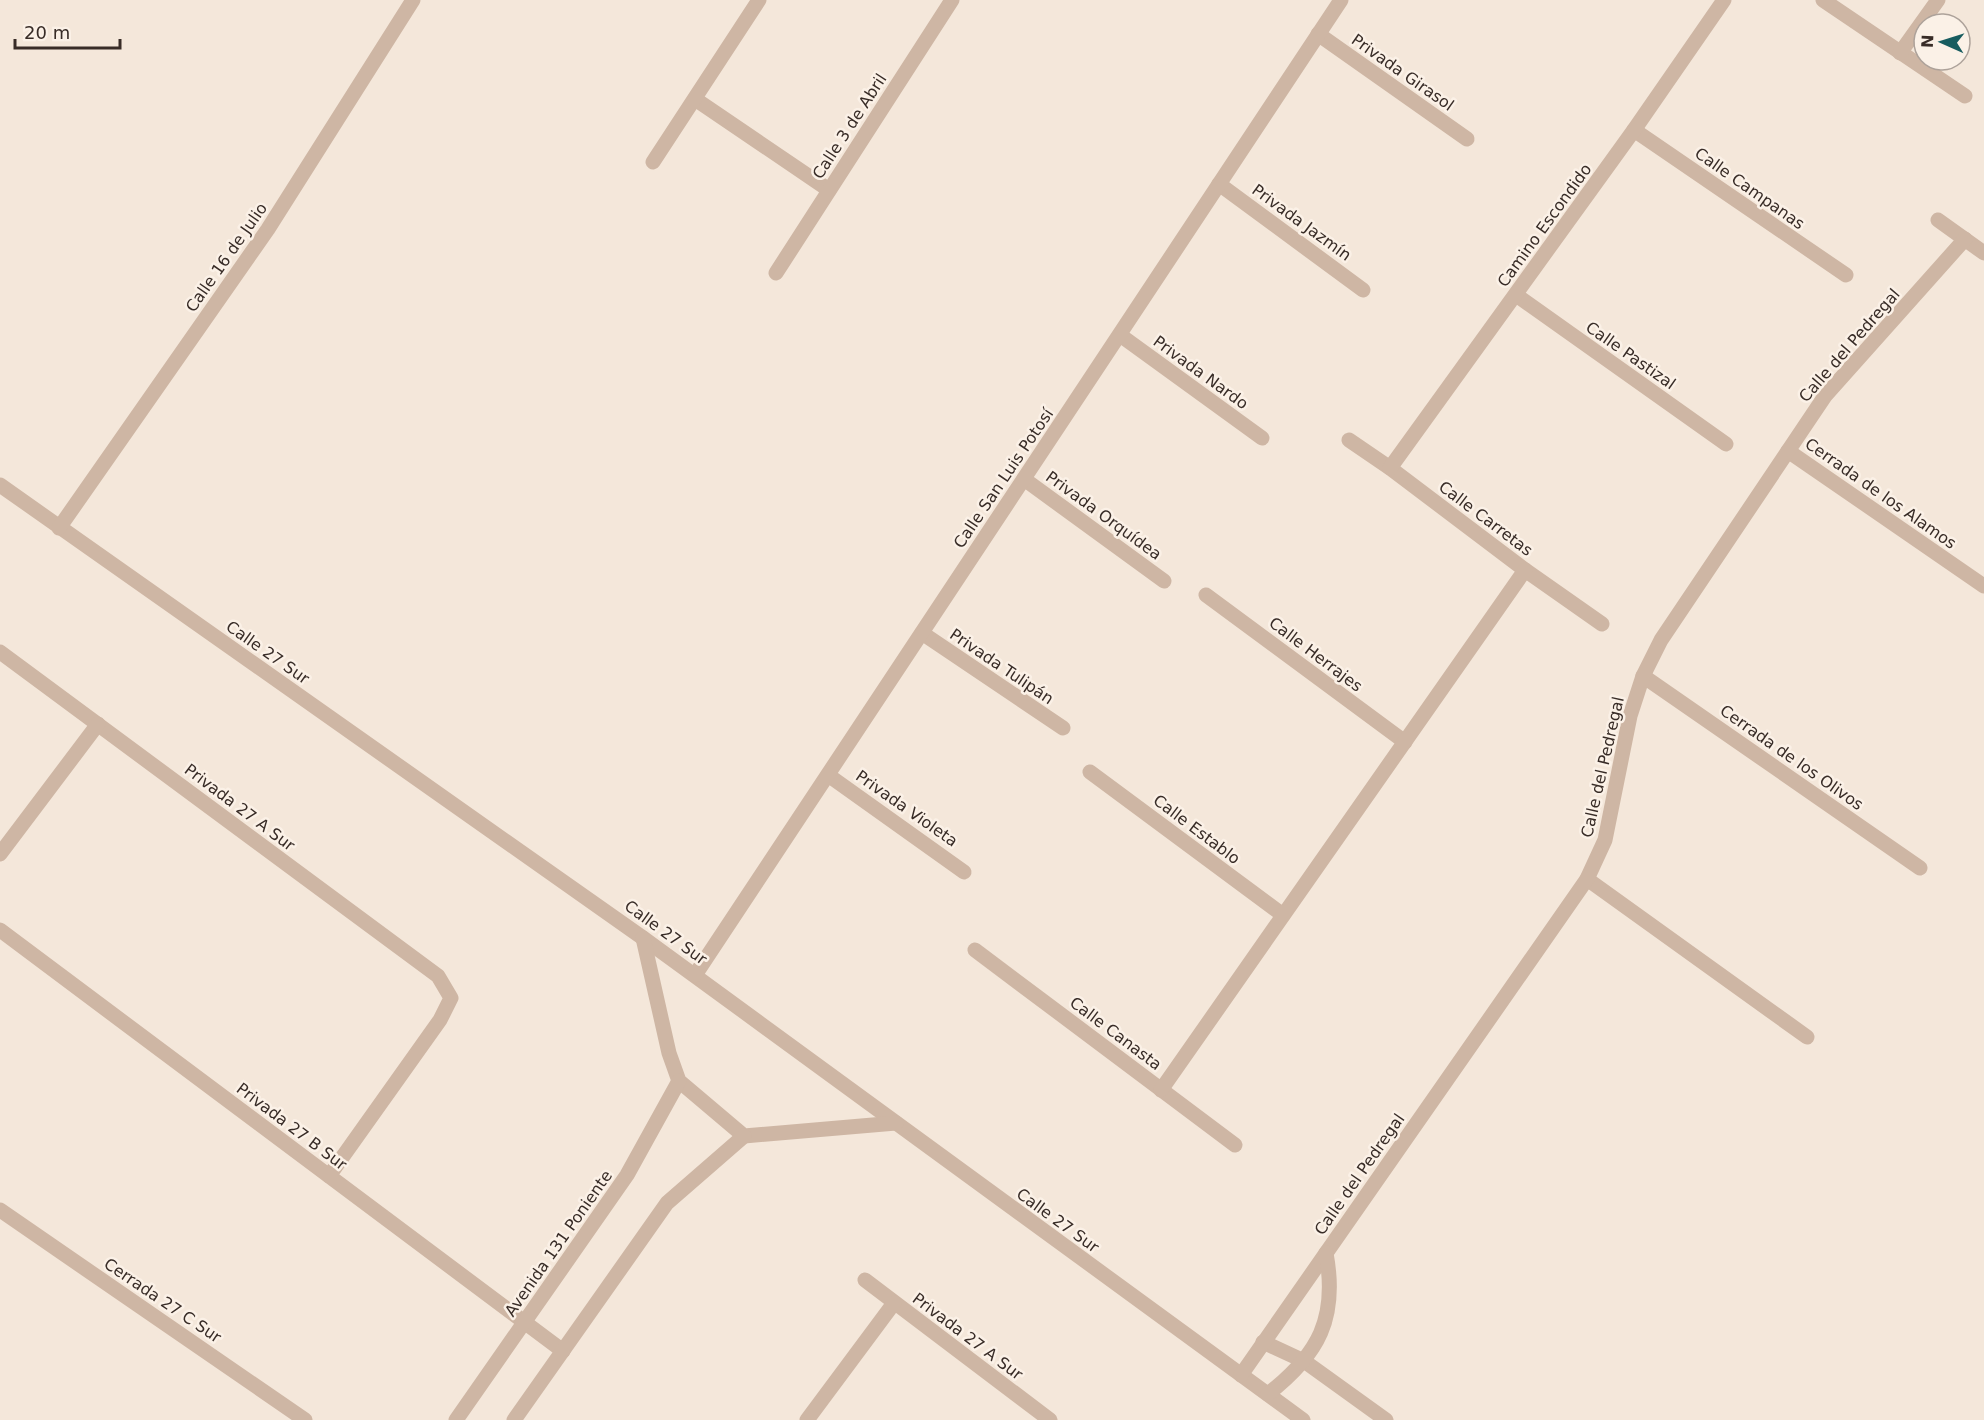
<svg xmlns="http://www.w3.org/2000/svg" width="1984" height="1420" font-family="'DejaVu Sans',sans-serif">
<rect width="100%" height="100%" fill="#f4e7da"/>
<g fill="none" stroke-linecap="round" stroke-linejoin="round">
<g stroke="#ceb6a4" stroke-width="15">
<polyline points="1823,0 1965,96"/>
<polyline points="1318,34 1467,139"/>
<polyline points="1900,53 1938,0"/>
<polyline points="695,99 829,190"/>
<polyline points="1634,130 1846,275"/>
<polyline points="653,162 759,0"/>
<polyline points="1219,184 1363,290"/>
<polyline points="1938,220 1984,253"/>
<polyline points="776,273 952,0"/>
<polyline points="1516,295 1726,444"/>
<polyline points="1120,335 1262,438"/>
<polyline points="1349,440 1390,468 1525,570 1602,624"/>
<polyline points="1788,451 1984,586"/>
<polyline points="1390,468 1634,130 1724,0"/>
<polyline points="1024,479 1164,581"/>
<polyline points="0,485 643,938 1303,1420"/>
<polyline points="59,528 268,229 413,0"/>
<polyline points="1206,595 1405,742"/>
<polyline points="922,633 1063,728"/>
<polyline points="0,652 438,976 451,998 440,1020 329,1176"/>
<polyline points="1643,676 1920,868"/>
<polyline points="1090,772 1283,915"/>
<polyline points="828,775 964,872"/>
<polyline points="0,854 98,724"/>
<polyline points="1587,879 1807,1037"/>
<polyline points="0,930 563,1351"/>
<polyline points="643,938 669,1053 679,1081 744,1136 896,1123"/>
<polyline points="975,950 1235,1145"/>
<polyline points="695,975 1341,0"/>
<polyline points="1161,1090 1525,570"/>
<polyline points="0,1210 305,1420"/>
<polyline points="865,1280 1050,1420"/>
<polyline points="1263,1342 1304,1361 1386,1420"/>
<polyline points="1241,1375 1587,879 1605,840 1630,716 1643,676 1661,640 1825,396 1965,239"/>
<path d="M1268,1394c51,-40 70,-76 58,-141"/>
<polyline points="456,1420 627,1175 679,1081"/>
<polyline points="514,1420 667,1203 744,1136"/>
<polyline points="807,1420 894,1303"/>
</g>
</g>
<g text-anchor="middle" stroke-width="5" stroke-linejoin="round" paint-order="stroke">
<g font-size="16" fill="#382c27" stroke="#fbf1e7">
<text transform="translate(1403 72) rotate(35)" y="6">Privada Girasol</text>
<text transform="translate(849 126) rotate(-57)" y="6">Calle 3 de Abril</text>
<text transform="translate(1750 188) rotate(35)" y="6">Calle Campanas</text>
<text transform="translate(1302 222) rotate(36)" y="6">Privada Jazmín</text>
<text transform="translate(1544 225) rotate(-54)" y="6">Camino Escondido</text>
<text transform="translate(226 257) rotate(-55)" y="6">Calle 16 de Julio</text>
<text transform="translate(1849 345) rotate(-49)" y="6">Calle del Pedregal</text>
<text transform="translate(1631 355) rotate(35)" y="6">Calle Pastizal</text>
<text transform="translate(1201 372) rotate(36)" y="6">Privada Nardo</text>
<text transform="translate(1003 478) rotate(-56)" y="6">Calle San Luis Potosí</text>
<text transform="translate(1881 493) rotate(35)" y="6">Cerrada de los Alamos</text>
<text transform="translate(1104 515) rotate(36)" y="6">Privada Orquídea</text>
<text transform="translate(1486 518) rotate(37)" y="6">Calle Carretas</text>
<text transform="translate(268 652) rotate(35)" y="6">Calle 27 Sur</text>
<text transform="translate(1316 654) rotate(37)" y="6">Calle Herrajes</text>
<text transform="translate(1002 666) rotate(34)" y="6">Privada Tulipán</text>
<text transform="translate(1792 757) rotate(35)" y="6">Cerrada de los Olivos</text>
<text transform="translate(1602 767) rotate(-77)" y="6">Calle del Pedregal</text>
<text transform="translate(240 807) rotate(37)" y="6">Privada 27 A Sur</text>
<text transform="translate(907 808) rotate(35)" y="6">Privada Violeta</text>
<text transform="translate(1197 829) rotate(37)" y="6">Calle Establo</text>
<text transform="translate(666 932) rotate(36)" y="6">Calle 27 Sur</text>
<text transform="translate(1116 1033) rotate(37)" y="6">Calle Canasta</text>
<text transform="translate(292 1126) rotate(37)" y="6">Privada 27 B Sur</text>
<text transform="translate(1359 1174) rotate(-55)" y="6">Calle del Pedregal</text>
<text transform="translate(1058 1220) rotate(36)" y="6">Calle 27 Sur</text>
<text transform="translate(558 1243) rotate(-55)" y="6">Avenida 131 Poniente</text>
<text transform="translate(163 1300) rotate(34)" y="6">Cerrada 27 C Sur</text>
<text transform="translate(968 1336) rotate(37)" y="6">Privada 27 A Sur</text>
</g>
</g>
<g transform="translate(1942 42) rotate(273)"><circle r="28" fill="#fbf1e7" stroke="#ada29a" stroke-width="1.5"/>
<path d="M0-4.5L10 22L0 15L-10 22Z" fill="#175c5f"/>
<text y="-9" font-size="16" font-weight="bold" text-anchor="middle" fill="#382c27">N</text>
</g>
<path d="M15 39v9h105v-9" fill="none" stroke="#382c27" stroke-width="3"/>
<text x="24" y="39" font-size="18" fill="#382c27" stroke="#fbf1e7" stroke-width="4.5" paint-order="stroke">20 m</text>
</svg>
